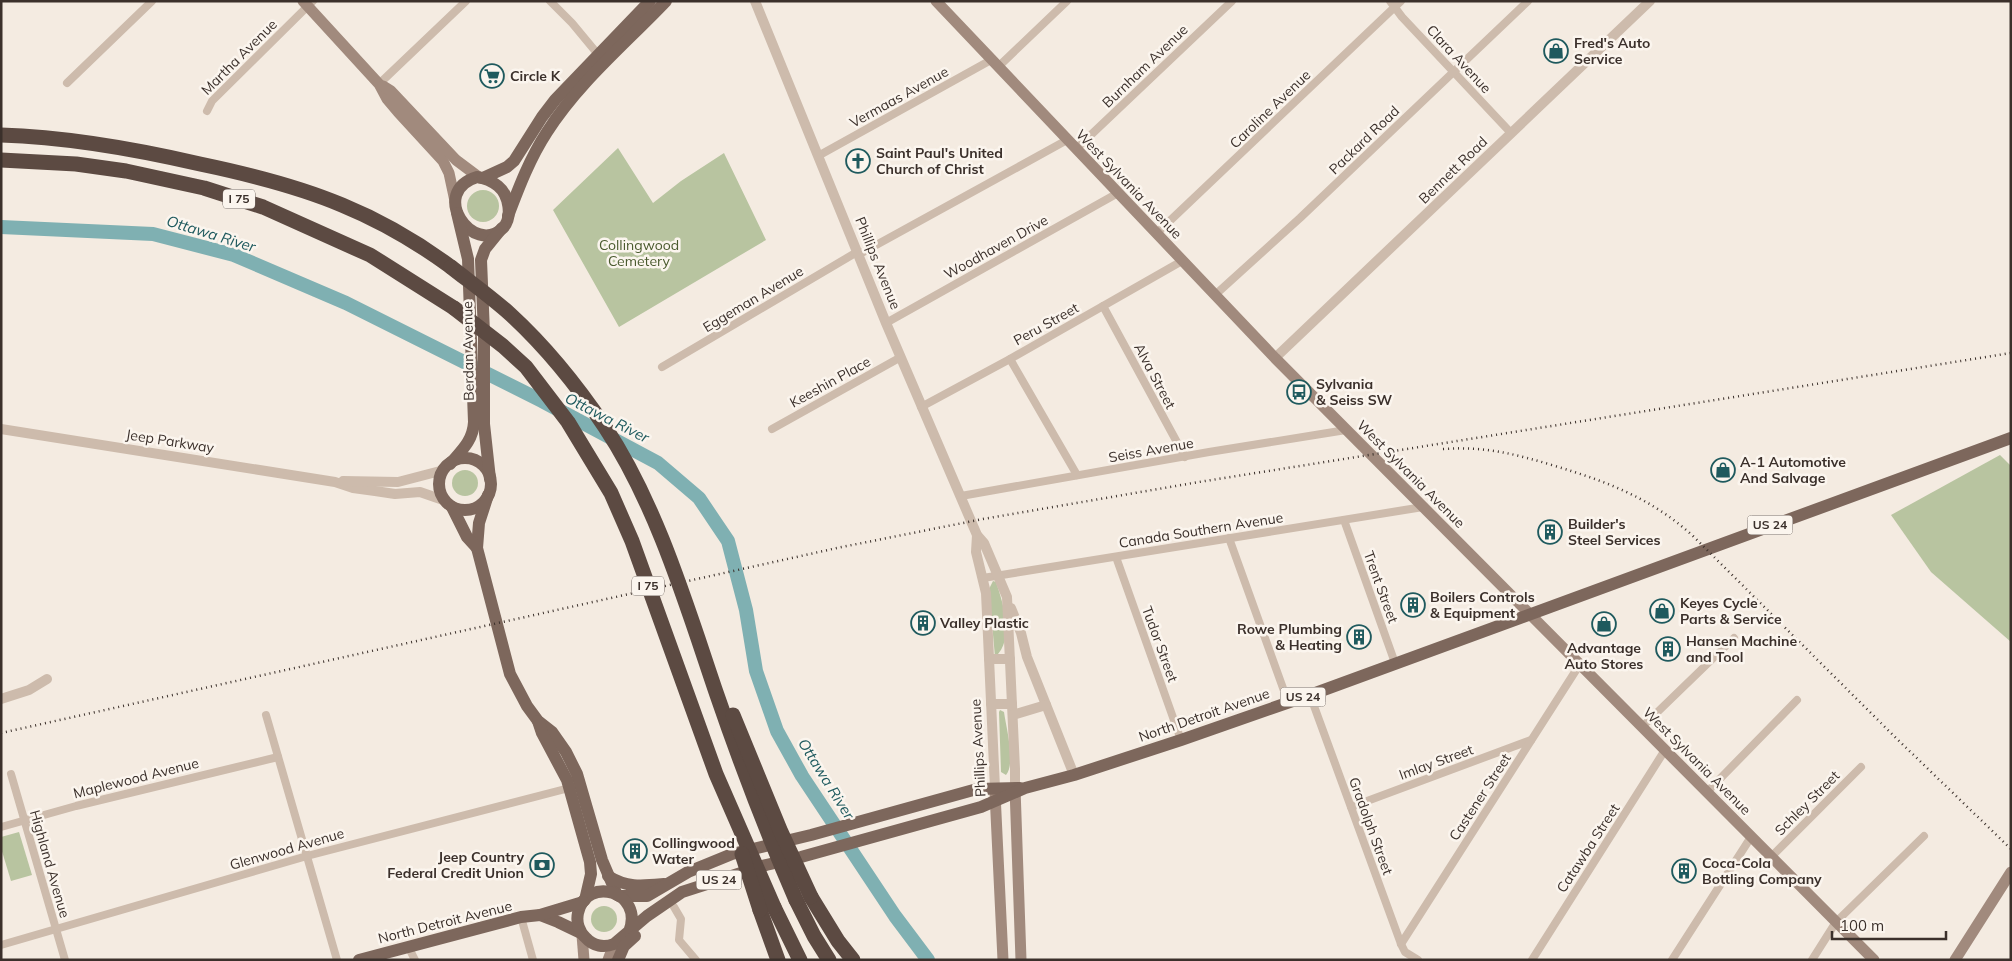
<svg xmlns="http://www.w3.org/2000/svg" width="2012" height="961" font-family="Mulish,sans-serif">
<rect width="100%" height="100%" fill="#f4ebe1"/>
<g fill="#b8c4a0">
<polygon points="618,148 653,203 681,181 724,153 766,240 619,327 553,210"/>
<circle cx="483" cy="206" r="16"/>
<polygon points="2000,455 2011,466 2011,642 1931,572 1891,515"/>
<circle cx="465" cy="483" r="13"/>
<path d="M993,581l3,1c7,21 19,58 -1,75l-6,-68z"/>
<path d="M1000,710l4,2c2,15 12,51 2,63l-5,-3 -2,-60z"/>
<polygon points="19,832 32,875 11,881 1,848 1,837"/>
<circle cx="604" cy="919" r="13"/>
</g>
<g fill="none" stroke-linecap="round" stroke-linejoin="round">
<polyline stroke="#7fb0b2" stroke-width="14" points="1,227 153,234 234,255 346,303 542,401 658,463 699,498 728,541 746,610 756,671 777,731 802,776 895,916 928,960"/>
<g stroke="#cdbbac" stroke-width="8">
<polyline points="550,1 572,23 601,58"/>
<polyline points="1390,1 1402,17 1511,133"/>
<polyline points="998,67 1067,1"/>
<polyline points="67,83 152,1"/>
<polyline points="379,84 466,1"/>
<polyline points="207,111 212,101 313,1"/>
<polyline points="1076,149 1232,1"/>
<polyline points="818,156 991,60"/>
<polyline points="1156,234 1401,1"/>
<polyline points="858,255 1067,140"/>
<polyline points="1215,295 1300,218 1528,1"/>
<polyline points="1103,306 1185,457"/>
<polyline points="886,323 1118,193"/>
<polyline points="1010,359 1077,475"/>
<polyline points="662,367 857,252"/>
<polyline points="921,407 1010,359 1182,261"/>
<polyline points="772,429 901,357"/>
<polyline points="961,496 1209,452 1346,430"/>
<polyline points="1344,520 1395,663"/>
<polyline points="1229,538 1288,702"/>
<polyline points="1116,557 1181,740"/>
<polyline points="983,578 1423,507"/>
<polyline points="1310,695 1401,944 1405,952 1418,960"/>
<polyline points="266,715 337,960"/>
<polyline points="1642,727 1734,638"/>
<polyline points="11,774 65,960"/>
<polyline points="1707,792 1797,700"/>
<polyline points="1351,807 1531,740"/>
<polyline points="1,827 76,806 278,757"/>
<polyline points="1771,857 1861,767"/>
<polyline points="674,907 681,919 679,940 696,960"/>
<polyline points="521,917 533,960"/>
<polyline points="1401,944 1580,664"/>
<polyline points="1,945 307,856 573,787"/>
<polyline points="408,946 415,960"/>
<polyline points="1532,960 1665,750"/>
<polyline points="1672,960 1751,837"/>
<polyline points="1812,960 1836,922 1924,836"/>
</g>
<g stroke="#cdbbac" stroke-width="10">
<polyline points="755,1 886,323 977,535 984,543 1007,597 1015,769 1015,788"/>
<polyline points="1275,358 1650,1"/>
<polyline points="1,429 335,482 353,488 375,491 395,494 420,492 446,501"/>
<polyline points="343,481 398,482 444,470"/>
<polyline points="977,535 976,552 986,593 995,788"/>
<polyline points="1011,608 1021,633 1027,657 1074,775"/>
<polyline points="989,659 1010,659"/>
<polyline points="1,699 29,690 47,679"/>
<polyline points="991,704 1012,704"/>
<polyline points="1013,715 1046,705"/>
</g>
<g stroke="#a18a7d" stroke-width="11">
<polyline points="303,1 379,84 387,99 398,112 443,161 449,173 455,201"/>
<polyline points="936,1 1275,358 1874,960"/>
<polyline points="383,86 391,91 456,160 480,178"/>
<polyline points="1015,788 1021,960"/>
<polyline points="995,793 1003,960"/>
<polyline points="582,935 584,960"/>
<polyline points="608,960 614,944"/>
<polyline points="1955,960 2011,872"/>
</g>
<g stroke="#7d675c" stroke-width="12">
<path d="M477,177c8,1 15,4 21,9 11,9 15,31 5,42 -30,29 -75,-36 -26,-51z"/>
<polyline points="483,178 507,167 514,161 542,117 555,100 650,1"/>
<path d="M508,216c11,-29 22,-58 39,-84 31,-49 79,-89 119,-131"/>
<circle cx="465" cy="484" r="26"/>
<path d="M450,464c11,-13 23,-23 24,-42l-6,-163 -11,-46"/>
<polyline points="490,479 484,424 484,333 481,260 485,249 502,228"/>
<polyline points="488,495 479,523 477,548 510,674 527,706 538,721 552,732 566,752 577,774 602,860 617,895"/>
<polyline points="452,507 467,537 477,548"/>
<polyline points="538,721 542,733 567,780 590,862 591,874 585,900"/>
<path d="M608,876c19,12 34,10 56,8"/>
<polyline points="619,896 647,896 688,872 732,854 811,835 977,789 1020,788"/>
<polyline points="540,915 558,922 581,933"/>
<path d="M629,932c16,-41 -43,-57 -51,-19 -2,9 1,19 8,25 7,8 18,10 28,6l33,-28 35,-24 84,-27 35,-8 180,-50 44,-19 49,-13 107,-35 129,-45 701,-257"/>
<polyline points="359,960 521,917 540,915 583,902"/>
<polyline points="618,960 624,946 635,936"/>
</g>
<g stroke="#5c4a42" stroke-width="15">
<path d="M1,135c67,2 134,14 199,29 48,10 97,22 142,41 39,16 75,37 109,62"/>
<polyline points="1,160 76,164 126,171 204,188 263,207 370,255 454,308"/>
<polyline points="811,897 838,941 853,960"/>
<polyline points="796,900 814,936 829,960"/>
<polyline points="774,907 800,960"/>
<polyline points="760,910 778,960"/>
</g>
<g stroke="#3b302b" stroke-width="2.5" stroke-dasharray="1 4" stroke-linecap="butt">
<path d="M1443,449c41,-3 73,5 112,17 53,16 96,32 138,70l202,201 116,112"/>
<polyline points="1,733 837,548 983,519 1199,482 2011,353"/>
</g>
<g stroke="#5c4a42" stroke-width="15">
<path d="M451,267c19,15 40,30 59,47 35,32 68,73 95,113 52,78 82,180 112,268 24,70 50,138 79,205"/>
<polyline points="454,308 503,346 526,367 568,422 611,493 632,541 716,774 774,907"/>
<polyline points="733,715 781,832 811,897"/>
<polyline points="742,854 760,910"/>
</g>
</g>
<defs>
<g id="shop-ring" transform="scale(1.25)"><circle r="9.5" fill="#fbf5ee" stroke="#1f5a5e" stroke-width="1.5"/><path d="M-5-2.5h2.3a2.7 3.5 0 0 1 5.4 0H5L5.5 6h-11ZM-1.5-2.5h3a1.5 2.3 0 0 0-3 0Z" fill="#1f5a5e"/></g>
<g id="supermarket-ring" transform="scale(1.25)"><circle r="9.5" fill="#fbf5ee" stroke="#1f5a5e" stroke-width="1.5"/><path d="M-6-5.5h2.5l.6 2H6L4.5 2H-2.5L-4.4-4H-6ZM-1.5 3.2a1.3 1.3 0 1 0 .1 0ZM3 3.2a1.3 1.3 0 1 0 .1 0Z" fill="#1f5a5e"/></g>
<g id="church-ring" transform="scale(1.25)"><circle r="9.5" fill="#fbf5ee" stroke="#1f5a5e" stroke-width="1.5"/><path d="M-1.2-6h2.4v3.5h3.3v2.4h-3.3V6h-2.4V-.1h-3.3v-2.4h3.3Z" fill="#1f5a5e"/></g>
<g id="bus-ring" transform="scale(1.25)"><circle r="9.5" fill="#fbf5ee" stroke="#1f5a5e" stroke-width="1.5"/><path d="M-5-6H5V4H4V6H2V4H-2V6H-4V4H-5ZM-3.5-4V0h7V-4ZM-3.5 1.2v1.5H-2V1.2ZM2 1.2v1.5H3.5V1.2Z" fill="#1f5a5e"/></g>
<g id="building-ring" transform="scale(1.25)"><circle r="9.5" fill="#fbf5ee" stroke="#1f5a5e" stroke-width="1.5"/><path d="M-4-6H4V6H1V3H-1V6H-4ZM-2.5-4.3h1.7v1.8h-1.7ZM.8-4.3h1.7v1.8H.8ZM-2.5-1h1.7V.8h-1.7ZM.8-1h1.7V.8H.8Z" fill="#1f5a5e"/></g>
<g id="bank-ring" transform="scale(1.25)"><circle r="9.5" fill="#fbf5ee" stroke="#1f5a5e" stroke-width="1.5"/><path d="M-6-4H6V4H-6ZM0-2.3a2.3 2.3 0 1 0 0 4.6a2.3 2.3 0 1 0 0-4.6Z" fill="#1f5a5e"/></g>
</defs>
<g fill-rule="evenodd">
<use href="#shop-ring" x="1556" y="51"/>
<use href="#supermarket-ring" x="492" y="76"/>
<use href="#church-ring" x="858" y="161"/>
<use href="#bus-ring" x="1299" y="392"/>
<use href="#shop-ring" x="1723" y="470"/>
<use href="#building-ring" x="1550" y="532"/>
<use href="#building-ring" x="1413" y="605"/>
<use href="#shop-ring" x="1662" y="611"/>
<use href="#building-ring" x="923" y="623"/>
<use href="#shop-ring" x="1604" y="624"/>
<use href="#building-ring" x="1359" y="637"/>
<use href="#building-ring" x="1668" y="649"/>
<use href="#building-ring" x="635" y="851"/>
<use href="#bank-ring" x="542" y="865"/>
<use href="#building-ring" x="1684" y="871"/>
</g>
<g text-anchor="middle" stroke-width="5" stroke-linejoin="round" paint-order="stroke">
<g fill="#fbf5ee" stroke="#756b66" stroke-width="1">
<rect x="223" y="189.5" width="32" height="19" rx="4"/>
<rect x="1747.5" y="515.5" width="45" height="19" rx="4"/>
<rect x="632" y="576.5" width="32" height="19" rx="4"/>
<rect x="1280.5" y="687.5" width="45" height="19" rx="4"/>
<rect x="696.5" y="870.5" width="45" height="19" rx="4"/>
</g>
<g font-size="12" font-weight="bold" fill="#3b302b">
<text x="239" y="203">I 75</text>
<text x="1770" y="529">US 24</text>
<text x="648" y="590">I 75</text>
<text x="1303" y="701">US 24</text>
<text x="719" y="884">US 24</text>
</g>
<g font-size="14" font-weight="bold" fill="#3b302b" stroke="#fbf5ee" text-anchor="start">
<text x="1574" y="48">Fred's Auto<tspan x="1574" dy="16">Service</tspan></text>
<text x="510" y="81">Circle K</text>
<text x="876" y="158">Saint Paul's United<tspan x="876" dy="16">Church of Christ</tspan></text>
<text x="1316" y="389">Sylvania<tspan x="1316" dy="16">&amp; Seiss SW</tspan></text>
<text x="1740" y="467">A-1 Automotive<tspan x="1740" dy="16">And Salvage</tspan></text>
<text x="1568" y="529">Builder's<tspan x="1568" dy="16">Steel Services</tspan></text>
<text x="1430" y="602">Boilers Controls<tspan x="1430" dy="16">&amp; Equipment</tspan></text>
<text x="1680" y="608">Keyes Cycle<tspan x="1680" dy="16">Parts &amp; Service</tspan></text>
<text x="940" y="628">Valley Plastic</text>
<text x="1342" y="634" text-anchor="end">Rowe Plumbing<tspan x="1342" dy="16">&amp; Heating</tspan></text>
<text x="1686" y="646">Hansen Machine<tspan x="1686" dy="16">and Tool</tspan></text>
<text x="1604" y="653" text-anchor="middle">Advantage<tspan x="1604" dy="16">Auto Stores</tspan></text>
<text x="652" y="848">Collingwood<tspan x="652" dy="16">Water</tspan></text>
<text x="524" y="862" text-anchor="end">Jeep Country<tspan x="524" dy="16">Federal Credit Union</tspan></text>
<text x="1702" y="868">Coca-Cola<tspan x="1702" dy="16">Bottling Company</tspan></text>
</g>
<g font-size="14" fill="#3b302b" stroke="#fbf5ee">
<text transform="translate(239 57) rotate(-45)" y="5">Martha Avenue</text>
<text transform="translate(1459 59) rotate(47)" y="5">Clara Avenue</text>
<text transform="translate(1145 66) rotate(-44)" y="5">Burnham Avenue</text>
<text transform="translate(899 97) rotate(-29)" y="5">Vermaas Avenue</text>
<text transform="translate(1270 109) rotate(-44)" y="5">Caroline Avenue</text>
<text transform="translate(1364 140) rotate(-44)" y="5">Packard Road</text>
<text transform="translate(1453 170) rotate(-44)" y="5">Bennett Road</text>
<text transform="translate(1129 184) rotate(46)" y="5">West Sylvania Avenue</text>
<text transform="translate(996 247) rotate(-29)" y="5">Woodhaven Drive</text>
<text transform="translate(878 263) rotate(68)" y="5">Phillips Avenue</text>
<text transform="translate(753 299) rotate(-31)" y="5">Eggeman Avenue</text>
<text transform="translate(1046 324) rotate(-29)" y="5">Peru Street</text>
<text transform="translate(468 351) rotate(-91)" y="5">Berdan Avenue</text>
<text transform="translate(1155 376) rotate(62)" y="5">Alva Street</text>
<text transform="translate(830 382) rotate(-29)" y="5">Keeshin Place</text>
<text transform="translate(170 441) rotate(9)" y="5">Jeep Parkway</text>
<text transform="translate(1151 450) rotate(-10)" y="5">Seiss Avenue</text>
<text transform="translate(1411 474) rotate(45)" y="5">West Sylvania Avenue</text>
<text transform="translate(1201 530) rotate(-9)" y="5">Canada Southern Avenue</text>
<text transform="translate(1381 587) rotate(70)" y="5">Trent Street</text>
<text transform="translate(1160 644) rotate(70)" y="5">Tudor Street</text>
<text transform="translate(1204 715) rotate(-19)" y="5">North Detroit Avenue</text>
<text transform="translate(978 748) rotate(-93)" y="5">Phillips Avenue</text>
<text transform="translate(1697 761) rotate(45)" y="5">West Sylvania Avenue</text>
<text transform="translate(1436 762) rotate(-20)" y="5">Imlay Street</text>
<text transform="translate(136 778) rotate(-14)" y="5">Maplewood Avenue</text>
<text transform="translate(1480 797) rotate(-57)" y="5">Castener Street</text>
<text transform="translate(1807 803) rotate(-45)" y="5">Schley Street</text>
<text transform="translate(1371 826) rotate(70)" y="5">Gradolph Street</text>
<text transform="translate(1588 848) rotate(-57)" y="5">Catawba Street</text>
<text transform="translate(287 849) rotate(-16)" y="5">Glenwood Avenue</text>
<text transform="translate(50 864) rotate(74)" y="5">Highland Avenue</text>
<text transform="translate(445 922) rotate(-14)" y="5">North Detroit Avenue</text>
</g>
<g font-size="14" fill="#4a5a2e" stroke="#fbf5ee">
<text x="639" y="250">Collingwood<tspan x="639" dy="16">Cemetery</tspan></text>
</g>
<g font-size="15" font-style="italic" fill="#1f5a5e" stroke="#fbf5ee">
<text transform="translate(211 234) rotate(17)" y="5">Ottawa River</text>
<text transform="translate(607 418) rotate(27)" y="5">Ottawa River</text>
<text transform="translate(826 779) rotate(58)" y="5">Ottawa River</text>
</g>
</g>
<rect width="2012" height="961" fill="none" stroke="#3b302b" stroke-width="5"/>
<path d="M1832 931v8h114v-8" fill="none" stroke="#3b302b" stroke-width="2.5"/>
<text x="1840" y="931" font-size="15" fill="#3b302b" stroke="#fbf5ee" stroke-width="4" paint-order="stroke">100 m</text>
</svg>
